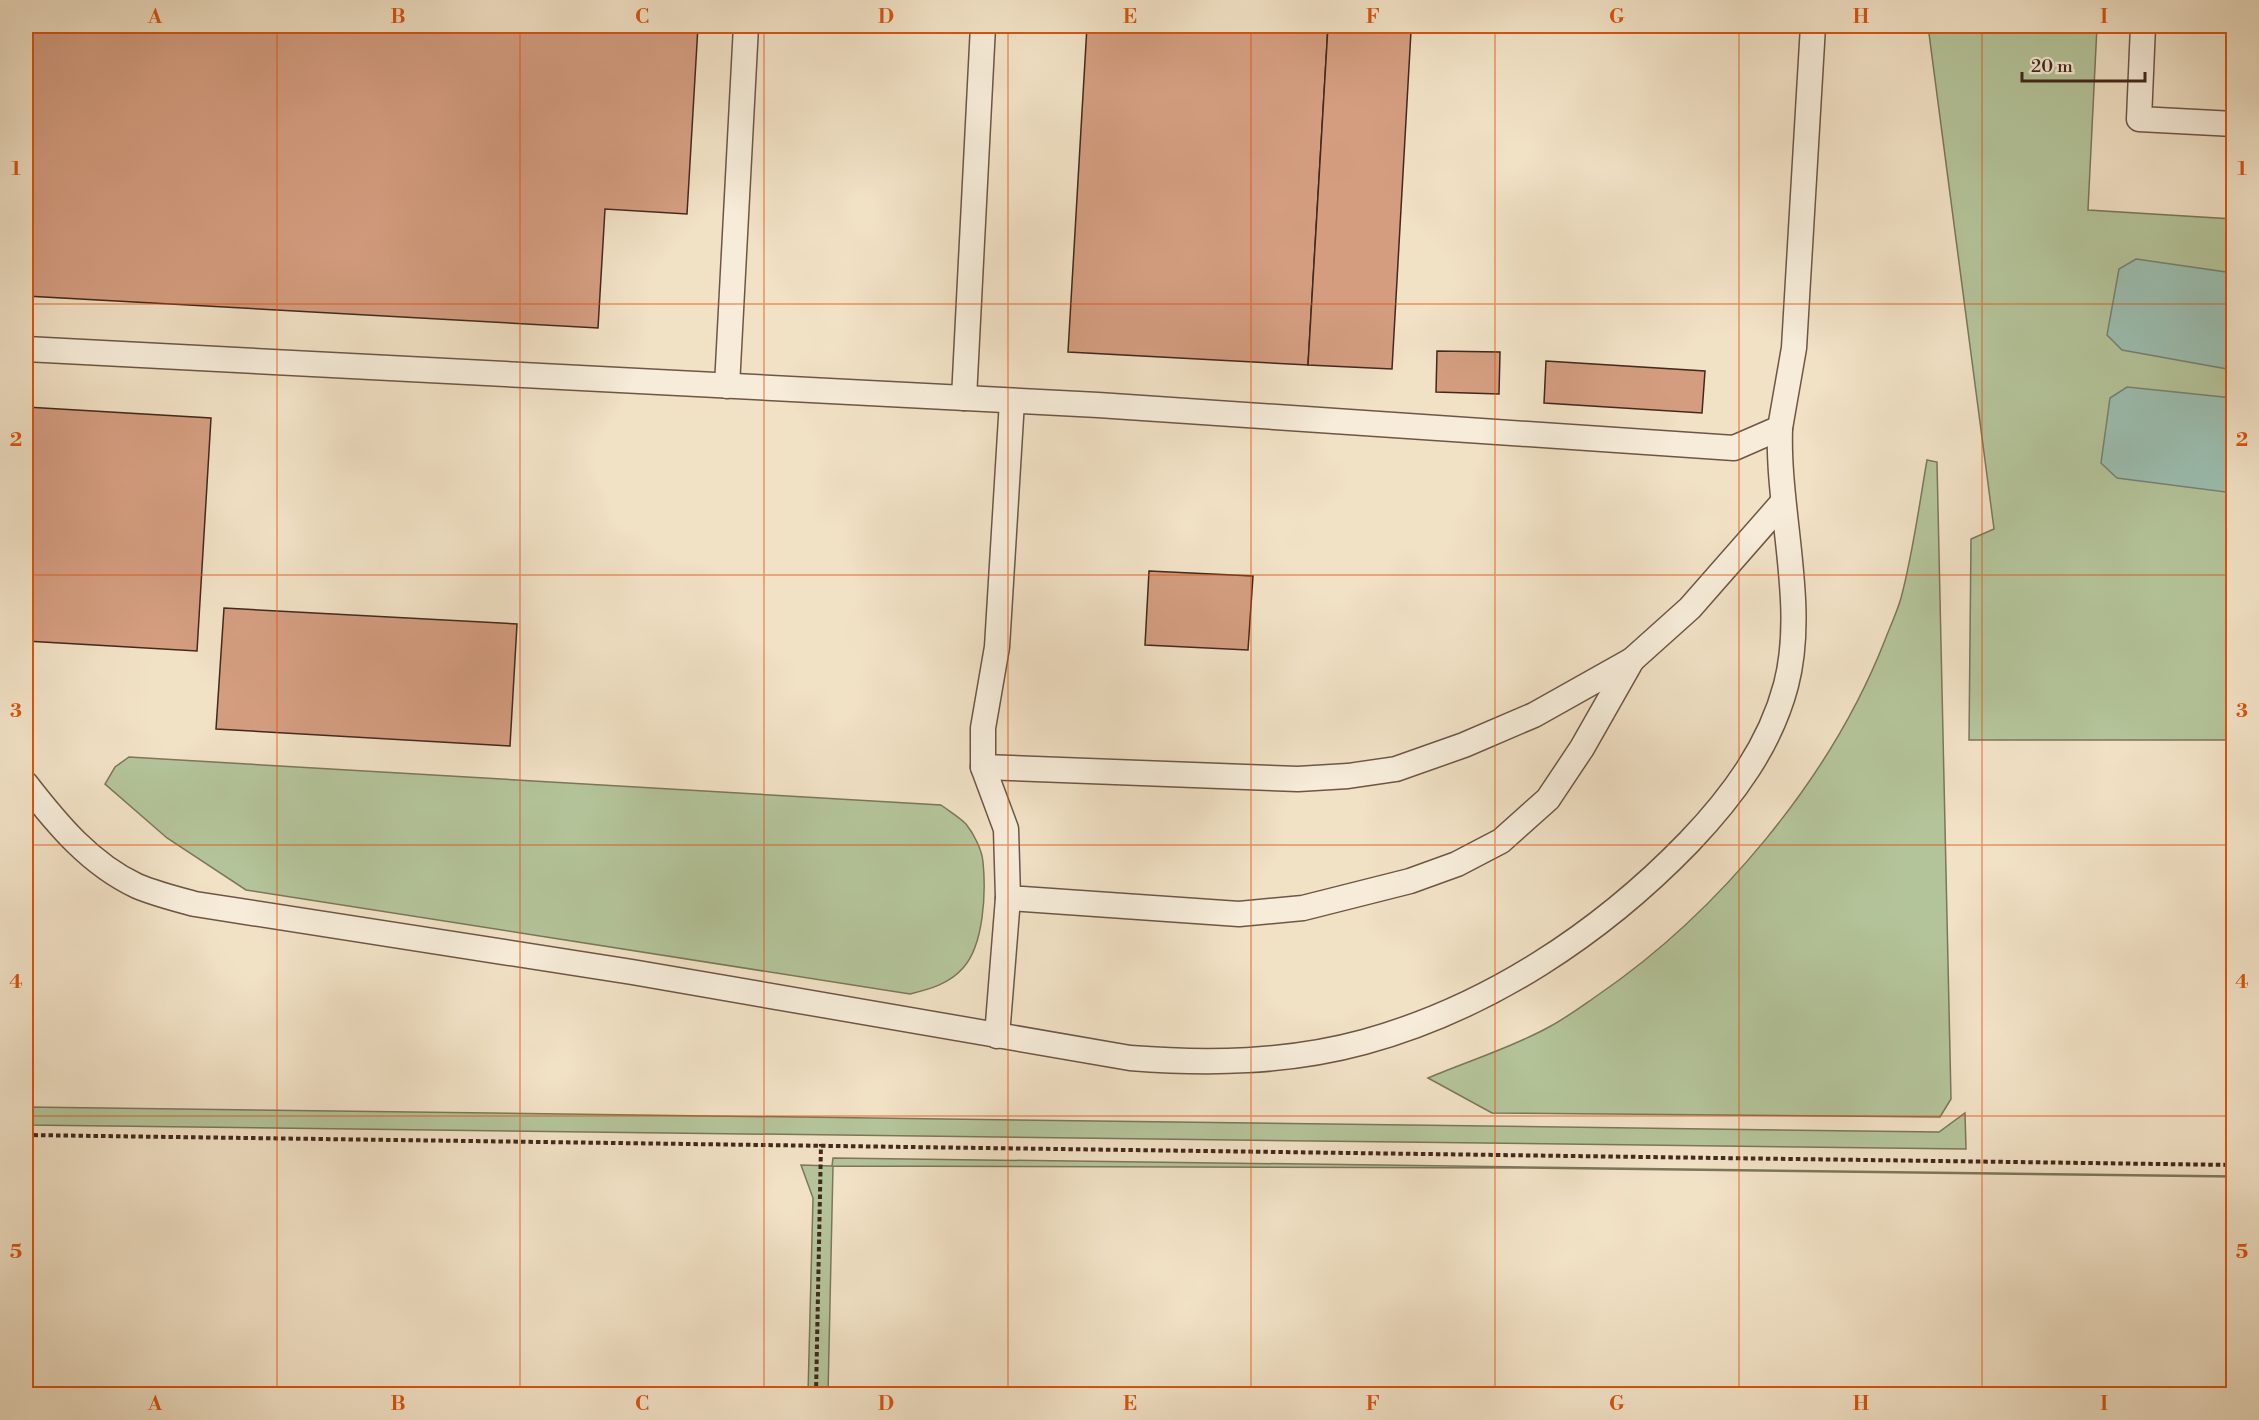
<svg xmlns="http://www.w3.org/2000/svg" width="2259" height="1420" font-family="'Libre Bodoni',serif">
<rect width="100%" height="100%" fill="#f1e1c5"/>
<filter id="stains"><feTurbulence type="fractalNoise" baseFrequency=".00333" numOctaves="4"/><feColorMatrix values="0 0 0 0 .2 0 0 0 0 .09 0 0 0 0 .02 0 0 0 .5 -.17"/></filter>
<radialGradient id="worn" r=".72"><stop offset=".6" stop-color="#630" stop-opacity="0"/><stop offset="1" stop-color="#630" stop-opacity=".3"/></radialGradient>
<g fill="#b4c49a" stroke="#7c765b" stroke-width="1.5">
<polygon points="1928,26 2097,26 2088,210 2233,219 2233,740 1969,740 1971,539 1994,529"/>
<path d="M1927,460l10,2 14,637 -11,18 -448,-4 -64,-35c40,-17 83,-30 121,-51 17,-9 33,-21 49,-32 121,-83 233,-217 287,-355 5,-13 12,-28 16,-42 12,-45 18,-92 26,-138z"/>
<path d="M129,757l812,48c8,6 18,12 25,19 8,10 16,26 17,38 3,30 1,83 -20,106 -14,16 -33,21 -53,26l-664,-104 -79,-52 -62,-54 10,-17z"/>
<polygon points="26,1107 1939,1132 1965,1113 1966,1149 26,1125"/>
<polygon points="833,1158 2233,1176 2234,1177 1523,1168 833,1166 828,1394 808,1394 813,1198 801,1165 832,1166"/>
</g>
<g fill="#9bbeb0" stroke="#788275" stroke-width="1.5">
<polygon points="2136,259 2233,273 2233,370 2122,350 2107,335 2119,269"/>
<polygon points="2127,387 2233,398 2233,493 2117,478 2101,463 2110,398"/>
</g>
<g fill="#d49d80" stroke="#43281c" stroke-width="1.5">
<polygon points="26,26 698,26 687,214 605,209 598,328 26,296"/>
<polygon points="1087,26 1457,26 1456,33 1328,26 1308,365 1068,352"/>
<polygon points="1328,26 1411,31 1392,369 1308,365"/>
<polygon points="1437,351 1500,352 1499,394 1436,392"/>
<polygon points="1546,361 1705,371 1702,413 1544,403"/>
<polygon points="26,407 211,418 197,651 26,641"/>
<polygon points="1149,571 1253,576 1248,650 1145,645"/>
<polygon points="224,608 517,624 510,746 216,729"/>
</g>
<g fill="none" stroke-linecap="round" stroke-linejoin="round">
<g stroke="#6e5646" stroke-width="27">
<g id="service">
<polyline points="2143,26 2139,119 2234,124"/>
<polyline points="26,349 1098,405 1734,448 1780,428 1794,348 1813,26"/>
<polyline points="727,386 746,26"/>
<polyline points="964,398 983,26"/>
<polyline points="1012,401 997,647 983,728 983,767 1006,829 1008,898 1239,914 1303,908 1410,881 1457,864 1501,841 1548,799 1582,748 1632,660"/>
<polyline points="983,767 1298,779 1348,776 1396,769 1464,745 1534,715 1632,660 1690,608 1783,502"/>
<path d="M26,784c31,40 64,80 111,102 19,8 39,13 58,18l437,68 498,86c78,6 157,5 234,-16 124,-34 236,-108 325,-200 43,-45 81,-96 97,-157 21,-80 -9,-174 -6,-257"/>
<polyline points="997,1036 1008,898"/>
</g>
</g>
<g stroke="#43281c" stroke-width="4" stroke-dasharray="4.5 3" stroke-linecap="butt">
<polyline points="26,1135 2234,1165"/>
<polyline points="816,1394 821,1144"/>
</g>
<use href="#service" stroke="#f6ecd9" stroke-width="24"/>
</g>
<path fill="none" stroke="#d8540e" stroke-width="1.5" stroke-opacity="0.55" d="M277,26v1368M520,26v1368M764,26v1368M1008,26v1368M1251,26v1368M1495,26v1368M1739,26v1368M1982,26v1368M26,304h2208M26,575h2208M26,845h2208M26,1116h2208"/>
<rect width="2259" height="1420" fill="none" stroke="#f1e1c5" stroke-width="66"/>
<path d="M2022 72v9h123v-9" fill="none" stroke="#43281c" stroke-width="3"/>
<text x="2031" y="72" font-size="18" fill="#43281c" stroke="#f6ecd9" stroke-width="4.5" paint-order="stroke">20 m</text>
<rect x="33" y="33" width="2193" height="1354" fill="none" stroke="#d8540e" stroke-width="2"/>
<g font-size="20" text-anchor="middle" font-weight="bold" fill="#d8540e">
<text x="155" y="23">A</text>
<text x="398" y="23">B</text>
<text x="642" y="23">C</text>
<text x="886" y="23">D</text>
<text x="1130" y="23">E</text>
<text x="1373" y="23">F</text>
<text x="1617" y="23">G</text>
<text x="1861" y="23">H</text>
<text x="2104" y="23">I</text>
<text x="16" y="175">1</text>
<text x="2242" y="175">1</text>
<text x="16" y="446">2</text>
<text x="2242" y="446">2</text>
<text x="16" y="717">3</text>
<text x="2242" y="717">3</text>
<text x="16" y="988">4</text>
<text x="2242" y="988">4</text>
<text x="16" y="1258">5</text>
<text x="2242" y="1258">5</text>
<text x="155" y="1410">A</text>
<text x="398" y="1410">B</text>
<text x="642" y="1410">C</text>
<text x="886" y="1410">D</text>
<text x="1130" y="1410">E</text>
<text x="1373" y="1410">F</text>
<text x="1617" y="1410">G</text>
<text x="1861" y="1410">H</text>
<text x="2104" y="1410">I</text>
</g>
<rect width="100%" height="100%" filter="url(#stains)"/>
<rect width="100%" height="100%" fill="url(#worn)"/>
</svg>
